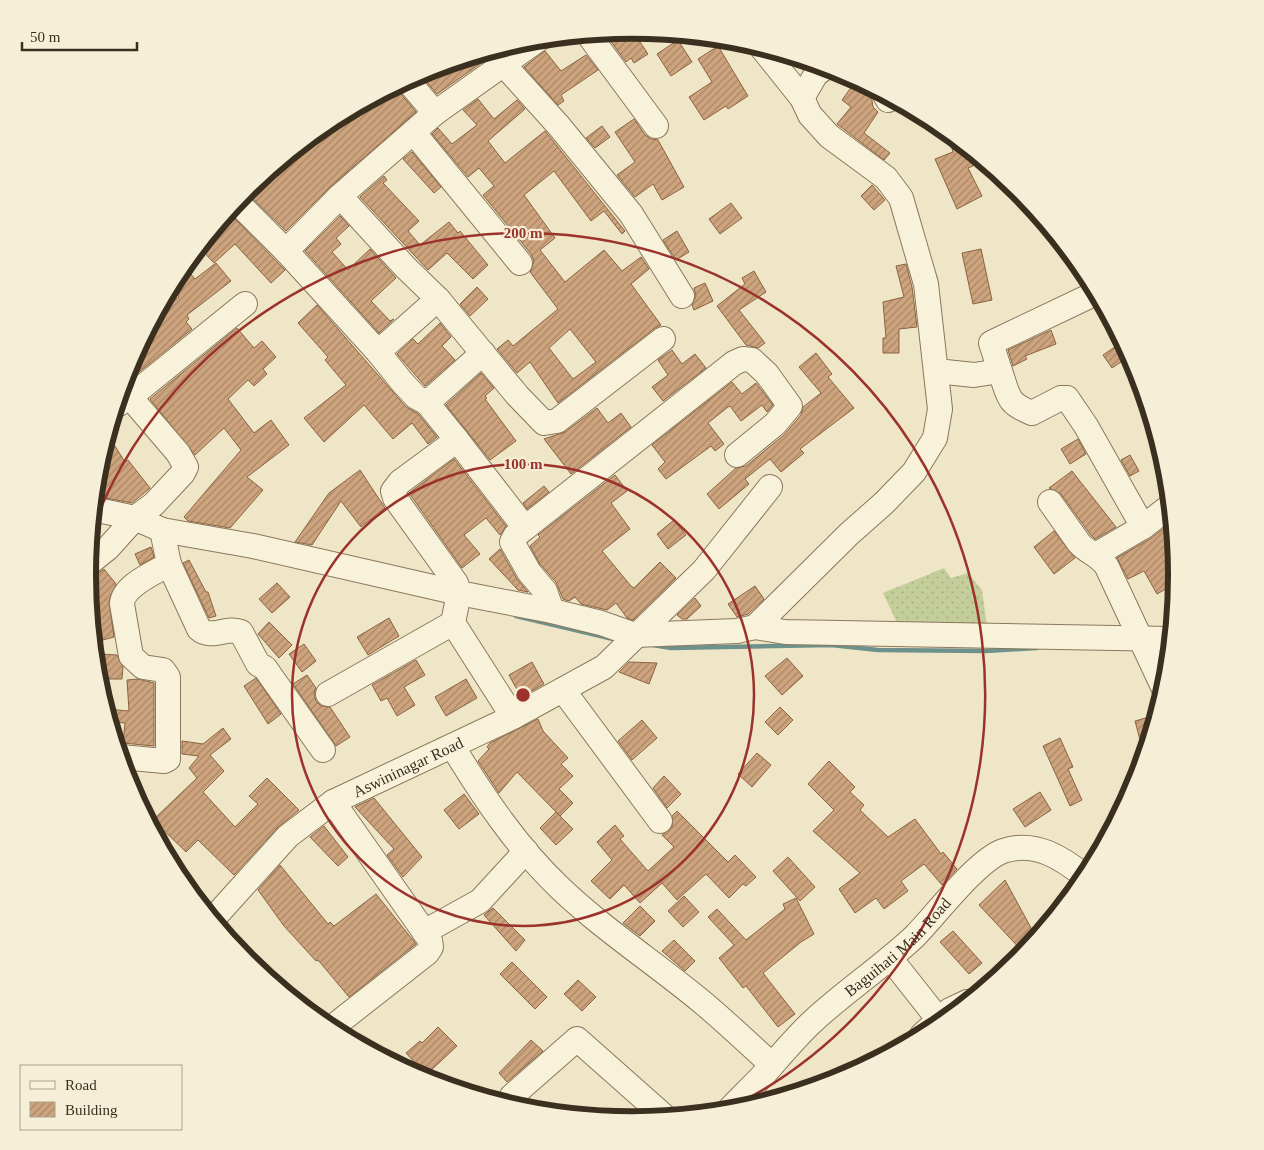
<svg xmlns="http://www.w3.org/2000/svg" width="1264" height="1150" font-family="'Times New Roman',serif">
<defs>
<pattern id="grass-dots" width="8" height="8" patternUnits="userSpaceOnUse" patternTransform="scale(1.25)"><rect width="8" height="8" fill="#c4ce9a"/><path d="M2 2h.1M6 6h.1" fill="none" stroke="#a9b184" stroke-width="1.8" stroke-linecap="round"/></pattern>
<pattern id="building-hatch" width="6" height="6" patternUnits="userSpaceOnUse" patternTransform="scale(1.25)"><rect width="6" height="6" fill="#cda47d"/><path d="M-1 1l2-2M0 6l6-6M5 7l2-2" fill="none" stroke="#a88666"/></pattern>
</defs>
<rect width="100%" height="100%" fill="#efe6c7"/>
<polygon fill="url(#grass-dots)" points="944,568 951,578 968,573 982,590 987,626 899,627 883,593"/>
<g fill="none" stroke-linecap="round" stroke-linejoin="round">
<g stroke="#6e928b" stroke-width="4.5">
<polyline points="516,616 613,639"/>
<polyline points="653,645 671,648 831,645 878,650 986,651 1037,648"/>
</g>
</g>
<g fill="url(#building-hatch)" stroke="#8b6341" fill-rule="evenodd">
<polygon points="632,30 648,54 634,63 631,58 626,62 607,36 614,32"/>
<polygon points="678,40 692,62 671,76 657,54"/>
<polygon points="718,46 748,96 728,109 726,106 704,120 689,97 712,82 698,59"/>
<polygon points="504,47 437,94 420,74 424,71"/>
<polygon points="545,51 561,71 586,55 598,70 561,95 564,101 558,105 524,67"/>
<polygon points="855,82 871,94 873,107 878,112 864,133 890,153 884,160 837,124 851,107 842,100"/>
<polygon points="395,87 416,112 331,186 286,231 245,191 329,122 379,96 381,98"/>
<path d="M478,99l16,20 23,-19 8,9 -37,32 17,22 40,-32 80,100 -3,3 -18,-23 -13,10 -37,-50 -30,24 31,43 -15,12 25,32 39,-32 18,21 19,-14 8,12 -18,15 30,41 -6,3 -97,75 -28,-41 -13,11 -20,-24 11,-9 5,6 45,-37 -28,-37 4,-11 -3,-7 -48,-59 11,-9 -15,-18 -11,9 -36,-43 6,-6 14,16 25,-19 -14,-15zM570,329l26,33 -23,17 -24,-31z"/>
<polygon points="634,119 645,135 651,139 658,140 684,187 662,200 653,184 635,197 617,175 635,162 615,132"/>
<polygon points="602,126 610,137 595,148 586,138"/>
<polygon points="947,132 968,149 973,166 968,168 982,196 957,209 935,159 953,152"/>
<polygon points="412,152 441,187 434,193 403,159"/>
<polygon points="384,176 387,180 383,183 419,221 408,231 420,245 449,222 458,233 460,231 488,265 473,279 447,253 428,270 360,197"/>
<polygon points="872,185 885,200 874,210 861,196"/>
<polygon points="731,203 742,218 720,234 709,219"/>
<polygon points="340,216 349,226 336,238 341,244 332,252 348,270 370,249 396,278 371,301 390,321 394,319 379,333 305,251"/>
<polygon points="235,219 285,270 271,283 235,244 214,263 199,247 214,230 218,235"/>
<polygon points="677,231 689,252 676,260 663,240"/>
<polygon points="981,249 992,300 973,304 962,253"/>
<polygon points="216,263 231,281 187,315 189,319 186,322 192,329 123,385 129,366 142,341 154,333 149,328 156,315 179,297 171,287 179,272 184,266 195,279"/>
<polygon points="906,264 912,287 917,327 899,329 899,353 883,353 883,338 886,338 883,302 904,297 896,266"/>
<polygon points="754,271 766,292 739,310 765,343 758,348 746,345 717,306 745,284 742,278"/>
<polygon points="705,283 713,301 694,310 692,305 696,296 694,288"/>
<polygon points="477,287 488,299 470,316 460,304"/>
<polygon points="317,305 392,391 406,407 418,414 437,437 428,444 412,423 393,439 364,405 324,442 304,418 346,385 325,360 328,357 298,323"/>
<polygon points="440,323 451,337 442,346 455,360 425,386 397,354 413,339 418,344"/>
<polygon points="237,328 254,348 262,341 276,357 263,369 267,374 254,386 248,380 228,399 254,433 271,420 289,445 247,477 263,490 230,528 188,521 184,517 241,450 224,428 195,455 150,399"/>
<polygon points="1051,330 1056,344 1025,356 1027,359 1013,366 1008,350"/>
<polygon points="1122,342 1130,356 1112,368 1103,355"/>
<polygon points="672,350 682,364 695,354 706,368 663,401 652,387 668,375 658,360"/>
<polygon points="816,353 832,374 828,377 854,408 800,449 804,453 781,472 770,459 745,479 749,484 719,509 707,494 736,468 746,466 784,435 801,415 803,407 821,393 799,367"/>
<polygon points="481,373 494,388 485,396 487,398 485,399 516,441 490,460 446,405"/>
<polygon points="732,382 742,394 756,383 773,405 767,412 762,405 741,421 730,406 728,407 708,423 724,444 715,451 711,446 666,479 658,469 665,462 652,445"/>
<polygon points="597,408 608,423 621,413 631,427 571,474 544,439 565,432"/>
<polygon points="108,435 125,462 128,460 150,488 132,503 95,496 98,468"/>
<polygon points="1078,439 1086,454 1070,464 1061,449"/>
<polygon points="1130,455 1139,471 1130,476 1121,460"/>
<polygon points="454,459 506,526 500,535 486,518 464,535 480,554 462,568 409,493"/>
<polygon points="360,470 385,508 361,527 341,501 312,545 295,542 329,493"/>
<polygon points="1072,471 1116,527 1095,539 1090,534 1061,494 1049,488"/>
<polygon points="615,475 627,491 611,503 630,529 602,551 631,586 634,588 660,562 676,578 633,620 627,618 616,603 607,610 581,604 575,597 569,601 563,599 556,582 540,564 530,546 540,537 538,535"/>
<polygon points="544,486 549,492 527,509 523,503"/>
<polygon points="674,520 686,535 668,549 657,534"/>
<polygon points="1172,522 1176,583 1157,594 1144,571 1128,579 1117,558 1150,539"/>
<polygon points="91,531 98,538 90,545"/>
<polygon points="1054,531 1075,558 1054,574 1034,547"/>
<polygon points="151,547 154,557 140,565 135,554"/>
<polygon points="500,549 517,579 528,592 518,590 489,559"/>
<polygon points="189,560 206,592 208,592 216,616 209,618 183,563"/>
<polygon points="104,569 116,584 109,601 114,637 103,640 92,589 88,584 87,577 96,575"/>
<polygon points="277,583 290,597 272,613 259,599"/>
<polygon points="755,586 764,599 748,614 737,617 728,604"/>
<polygon points="695,598 701,606 687,619 682,619 677,615"/>
<polygon points="389,618 399,636 368,655 357,637"/>
<polygon points="269,622 292,645 279,658 258,634"/>
<polygon points="304,644 316,661 302,672 289,654"/>
<polygon points="100,654 117,655 123,667 122,679 100,679"/>
<polygon points="787,658 803,676 782,695 765,676"/>
<polygon points="416,660 425,675 404,687 415,705 397,716 387,698 381,701 372,685"/>
<polygon points="532,662 544,684 521,697 509,675"/>
<polygon points="629,662 657,663 649,684 619,672"/>
<polygon points="307,675 316,688 314,694 316,701 321,706 330,707 350,737 336,746 293,684"/>
<polygon points="256,678 281,714 268,724 244,686"/>
<polygon points="138,679 154,683 154,746 123,743 125,723 110,722 106,709 129,711 127,680"/>
<polygon points="466,679 477,698 446,716 435,697"/>
<polygon points="780,707 793,720 778,735 765,722"/>
<polygon points="1156,715 1144,755 1135,721"/>
<polygon points="538,719 543,731 568,758 561,764 573,776 559,789 573,803 560,816 517,772 499,793 478,761 489,749 487,747 490,743"/>
<polygon points="642,720 657,738 632,760 618,741"/>
<polygon points="223,728 231,739 210,755 224,771 203,792 235,827 258,804 249,796 267,778 299,810 278,827 234,875 198,840 186,852 153,820 197,778 189,768 199,756 182,754 182,741 203,744"/>
<polygon points="1060,738 1073,767 1068,769 1082,800 1070,806 1043,746"/>
<polygon points="757,753 771,765 752,787 738,774"/>
<polygon points="829,761 855,787 850,792 864,805 860,810 888,837 915,819 941,854 943,852 957,869 942,885 924,864 901,881 908,891 884,909 876,898 855,913 839,889 860,873 813,831 834,810 808,784"/>
<polygon points="664,776 681,794 667,808 653,788"/>
<polygon points="1040,792 1051,810 1025,827 1013,809"/>
<polygon points="464,794 479,814 459,829 444,810"/>
<polygon points="374,798 422,857 403,877 387,855 394,849 355,807"/>
<polygon points="677,811 728,862 735,855 756,877 746,886 743,884 729,898 706,874 677,900 662,883 640,903 624,885 610,899 591,881 612,860 597,842 615,825 624,836 620,839 648,871 674,847 662,835 672,827 672,816"/>
<polygon points="556,812 573,829 556,845 540,828"/>
<polygon points="324,826 348,857 338,866 310,837"/>
<polygon points="788,857 815,887 800,901 773,871"/>
<polygon points="280,865 328,924 330,922 334,926 376,894 416,944 349,997 318,960 316,961 284,926 258,890"/>
<polygon points="1005,880 1036,937 1024,953 979,905"/>
<polygon points="684,896 699,912 683,927 668,911"/>
<polygon points="796,898 814,934 801,942 763,973 795,1014 778,1027 746,986 743,988 719,958 734,945 708,917 717,909 746,940 785,909 783,904"/>
<polygon points="640,906 655,921 640,936 623,923"/>
<polygon points="493,908 525,940 516,951 484,915"/>
<polygon points="953,931 982,963 969,974 940,942"/>
<polygon points="674,940 695,961 685,971 662,951"/>
<polygon points="512,962 547,997 535,1009 500,974"/>
<polygon points="578,980 596,997 582,1011 564,994"/>
<polygon points="438,1027 457,1046 426,1075 406,1053 420,1041 422,1043"/>
<polygon points="531,1040 543,1051 507,1082 499,1073"/>
</g>
<g fill="none" stroke-linecap="round" stroke-linejoin="round">
<g stroke="#8b785c" stroke-width="26">
<g id="minor">
<polyline points="588,34 656,126"/>
<polyline points="504,65 559,126 631,214 682,296"/>
<polyline points="407,80 435,113"/>
<polyline points="885,95 888,100"/>
<polyline points="802,98 816,74 826,67"/>
<polyline points="414,133 520,263"/>
<polyline points="340,196 405,267 438,299 517,395 544,423 557,421 663,339"/>
<polyline points="237,202 286,251 340,196 435,113 539,39"/>
<polyline points="286,251 378,352 402,382 416,397 427,403 457,440"/>
<polyline points="378,352 438,299"/>
<polyline points="936,371 974,375 1000,371 991,343 1096,293"/>
<path d="M1000,371c9,25 6,32 32,42l29,-15h6l19,28 57,101"/>
<polyline points="427,403 483,353"/>
<polyline points="117,405 130,397 245,304"/>
<path d="M1050,502l29,41c9,10 21,12 28,24l57,122"/>
<polyline points="93,509 135,518 162,530 253,546 459,593 552,611 601,623 635,635 737,631 755,627 849,534 884,503 914,472 935,438 940,409 926,284 901,198 886,178 829,136 810,115 802,98 762,48"/>
<polyline points="525,528 734,363 743,359 752,360 767,374 790,406 775,424 737,455"/>
<path d="M162,530l7,34 30,65c12,11 28,-3 42,3l17,32 7,4 58,82"/>
<polyline points="1097,554 1143,527 1170,506"/>
<polyline points="88,564 108,548 135,518 154,504 183,473 186,467 178,453 130,397"/>
<polyline points="453,623 513,717"/>
<polyline points="755,627 785,632 1171,639"/>
<polyline points="563,690 660,821"/>
<polyline points="328,694 453,623 459,593 456,583 395,498 393,491 400,482 457,440 525,528 515,536 512,542 529,572 545,591 552,611"/>
<path d="M453,747c31,51 64,100 107,141 44,42 95,75 142,114 24,20 47,42 70,63"/>
<path d="M121,757l43,4 4,-2v-82l-5,-7 -20,-3 -12,-11 -9,-52c1,-19 33,-31 47,-40"/>
<path id="s1" d="M213,919l75,-83 45,-34 180,-85 91,-50 100,-97 66,-83"/>
<polyline points="424,932 480,901 526,851"/>
<polyline points="890,958 939,1020"/>
<polyline points="330,1029 427,953 431,947 430,940 333,802"/>
<polyline points="922,1035 950,1010 967,1002"/>
<polyline points="521,1108 512,1096 577,1039 665,1117"/>
<path id="s2" d="M729,1110c12,-13 25,-25 37,-38 15,-17 30,-35 46,-50 32,-30 70,-55 102,-85 21,-21 62,-76 89,-86 32,-11 59,7 83,26"/>
</g>
</g>
<use href="#minor" stroke="#f9f2db" stroke-width="24"/>
</g>
<g fill="none" stroke="#9b322b" stroke-width="2.5">
<circle cx="523" cy="695" r="231"/>
<path d="M92 529A462 462 0 1 1 726 1110"/>
</g>
<g text-anchor="middle" stroke-width="4.5" stroke-linejoin="round" paint-order="stroke">
<g font-size="16" fill="#3b2f20" stroke="#f6efd7">
<text dy="6" stroke="none"><textPath href="#s1" startOffset="251">Aswininagar Road</textPath></text>
<text dy="6" stroke="none"><textPath href="#s2" startOffset="235">Baguihati Main Road</textPath></text>
</g>
</g>
<path d="M0 0H1264V1150H0ZM96 575a536 536 0 1 1 1072 0a536 536 0 1 1-1072 0Z" fill="#f6efd7" fill-rule="evenodd"/>
<path fill="none" stroke="#3b2f20" stroke-width="6" d="M96 575a536 536 0 1 1 1072 0a536 536 0 1 1-1072 0Z"/>
<circle cx="523" cy="695" r="8" fill="#9b322b" stroke="#f6efd7" stroke-width="2.5"/>
<g font-size="15" text-anchor="middle" font-weight="bold" fill="#9b322b" stroke="#f6efd7" stroke-width="4.5" stroke-linejoin="round" paint-order="stroke">
<text x="523" y="238">200 m</text>
<text x="523" y="469">100 m</text>
</g>
<rect x="20" y="1065" width="162" height="65" fill="#f6efd7" stroke="#aba28e"/>
<rect x="30" y="1081" width="25" height="8" fill="#f9f2db" stroke="#aba28e"/>
<text x="65" y="1090" font-size="15" fill="#3b2f20">Road</text>
<rect x="30" y="1102" width="25" height="15" fill="url(#building-hatch)" stroke="#aba28e"/>
<text x="65" y="1115" font-size="15" fill="#3b2f20">Building</text>
<path d="M22 42v8h115v-8" fill="none" stroke="#3b2f20" stroke-width="2.5"/>
<text x="30" y="42" font-size="15" fill="#3b2f20" stroke="#f6efd7" stroke-width="4" paint-order="stroke">50 m</text>
</svg>
